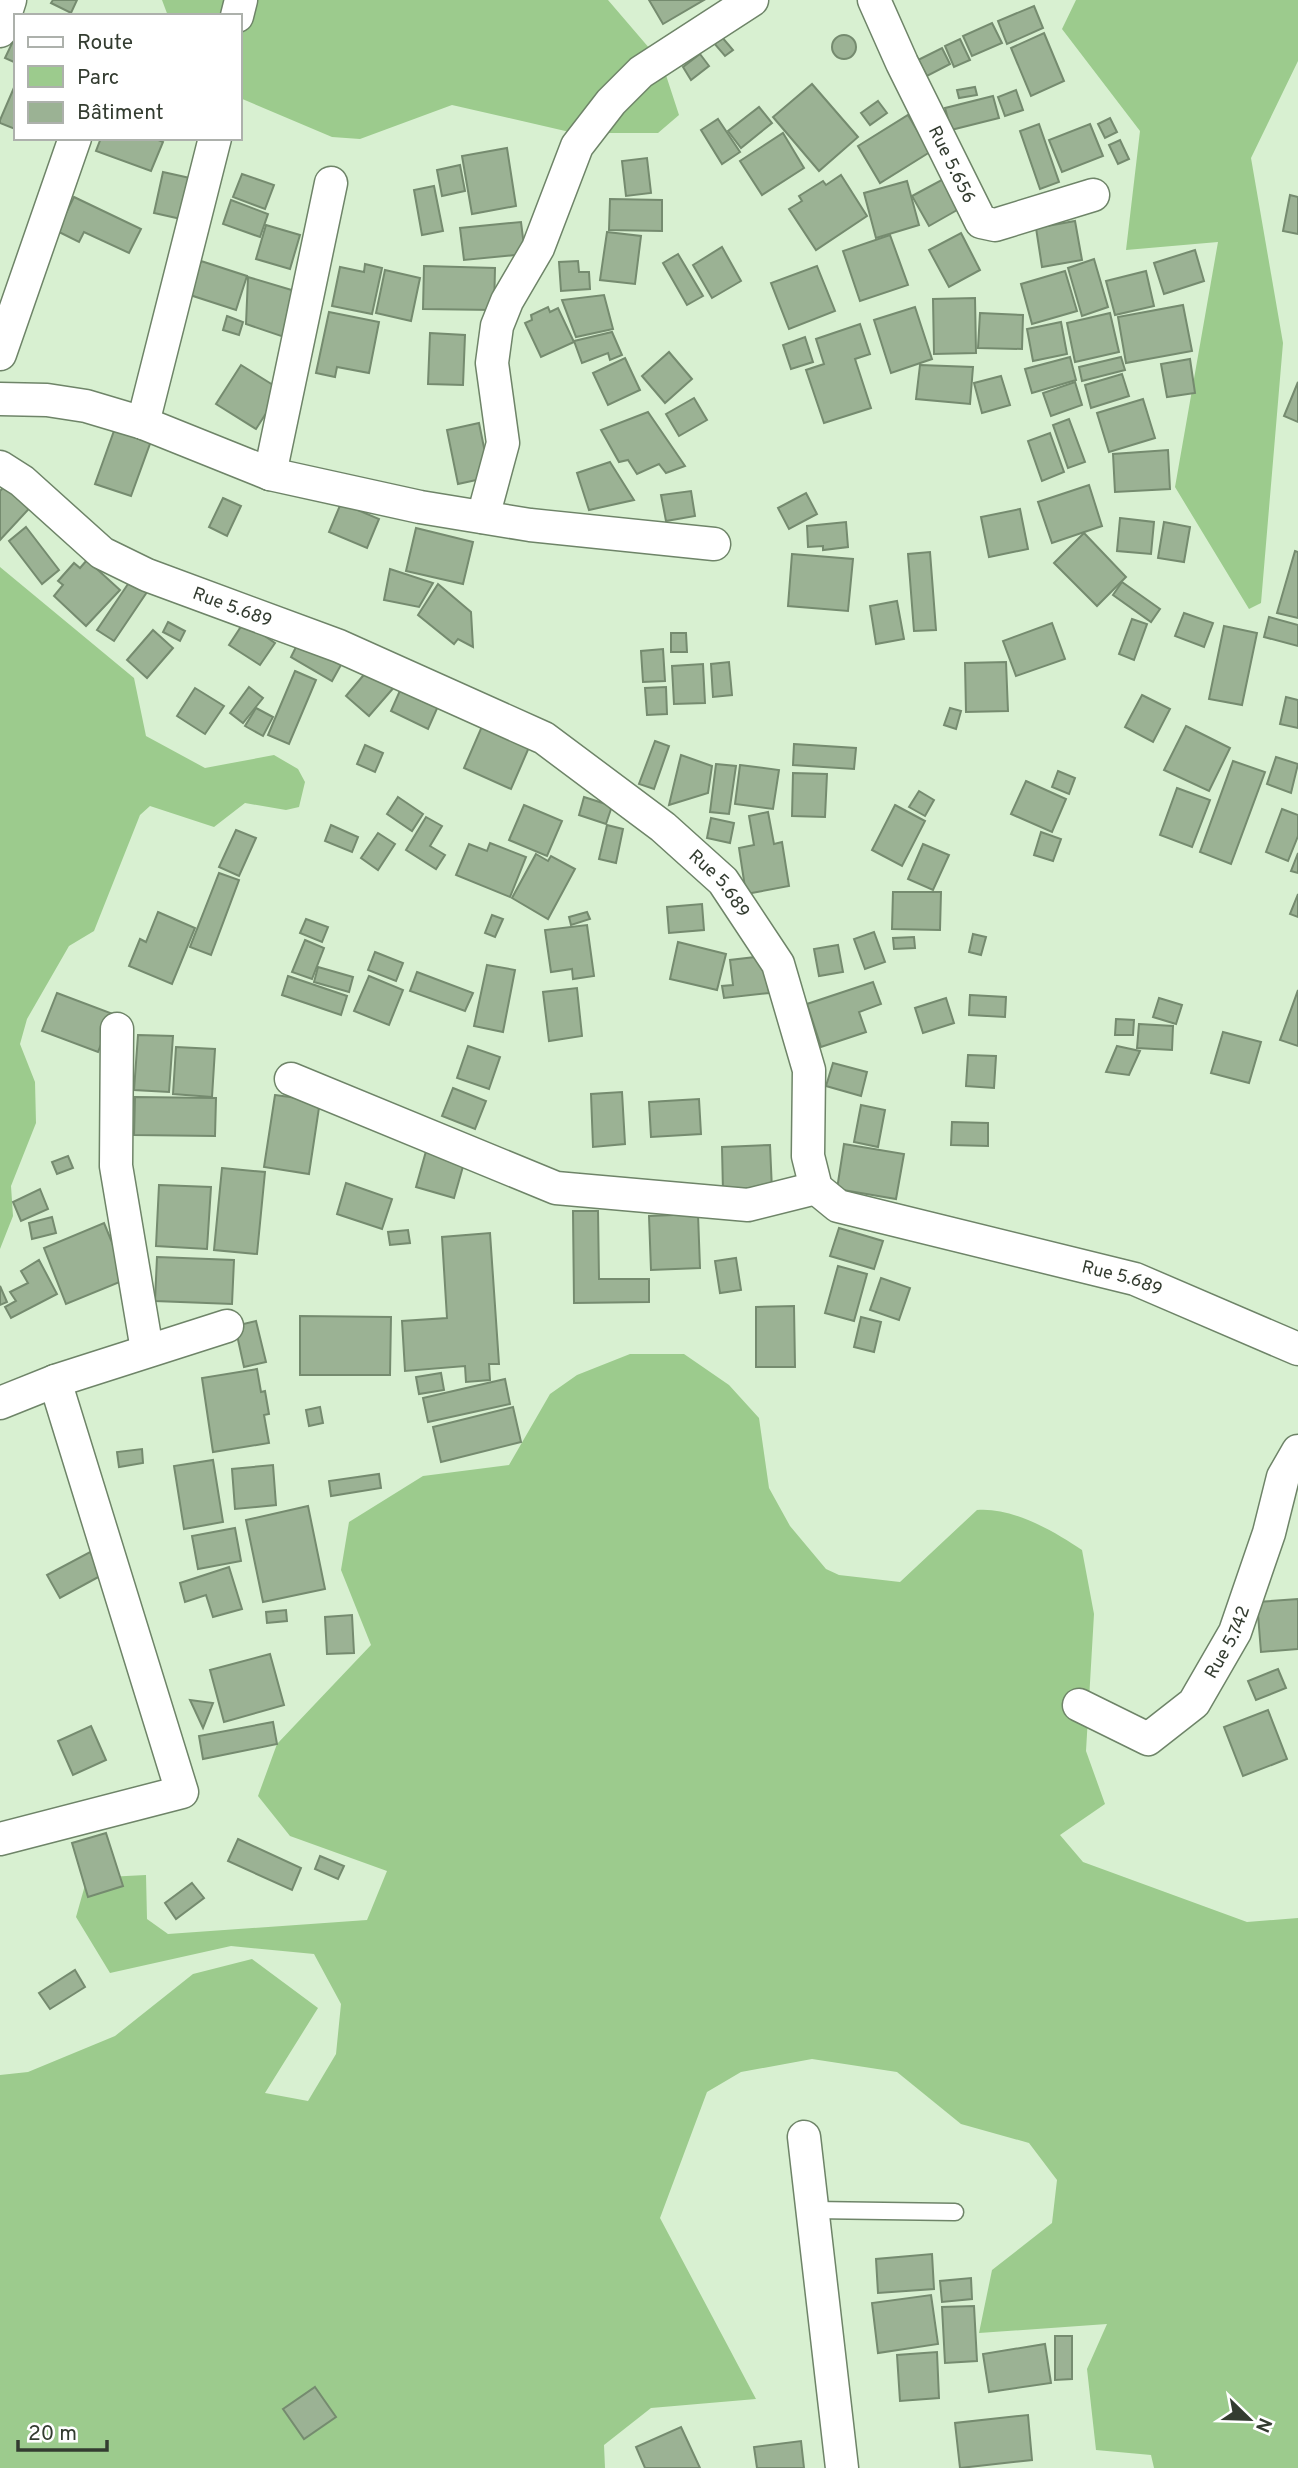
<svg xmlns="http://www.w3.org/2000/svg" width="1298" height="2468" font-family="Overpass,sans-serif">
<rect width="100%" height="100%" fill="#d8f0d1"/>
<g fill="#9ccb8d">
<polygon points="162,0 608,0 662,63 679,115 658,133 574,133 452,105 360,139 332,137 240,98 240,16 168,16"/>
<polygon points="1076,0 1298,0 1298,61 1251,158 1283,343 1261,603 1249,609 1175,487 1218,242 1126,250 1140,131 1062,29"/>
<polygon points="0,567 134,678 146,736 205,768 274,755 298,769 305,782 299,807 286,810 245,803 214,827 150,806 140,815 94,931 69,946 27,1019 20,1044 35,1082 36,1123 11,1186 13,1216 0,1249"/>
<path d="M630,1354h54l45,31 30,33 10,70 21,38 36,43 13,6 61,7 77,-72c35,-3 77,21 105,40l12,64 -8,137 19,53 -45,31 23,27 164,60 51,-4v550h-144l-3,-13 -55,-5 -9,-81 20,-45 -128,9 13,-63 60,-47 5,-43 -28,-37 -68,-19 -64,-52 -85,-13 -71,13 -34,20 -47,126 96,181 -105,9 -47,37 1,23h-605v-393l28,-3 87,-36 78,-62 59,-15 66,49 -53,85 43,8 28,-47 5,-50 -27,-50 -83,-8 -121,27 -34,-56 11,-39 59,-3 1,44 21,15 199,-14 20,-49 -97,-35 -32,-40 19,-52 94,-99 -30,-75 8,-48 74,-46 86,-11 41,-71 27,-19z"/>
</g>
<g fill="#9bb294" stroke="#758b6f" stroke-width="2">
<polygon points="53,0 77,0 71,13 51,3"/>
<polygon points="649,0 704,0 663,24"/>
<polygon points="1034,6 1043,28 1007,44 998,21"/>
<polygon points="992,23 1002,43 972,56 963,36"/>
<polygon points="1044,33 1064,81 1031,96 1011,48"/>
<circle cx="844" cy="47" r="12"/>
<polygon points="16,35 16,63 5,58"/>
<polygon points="721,36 733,50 725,56 713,42"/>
<polygon points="960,39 970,60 954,67 945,46"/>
<polygon points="942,48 950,64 927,76 918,60"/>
<polygon points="700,54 709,66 691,80 683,67"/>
<polygon points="16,83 16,126 15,129 0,123 0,120"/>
<polygon points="812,84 858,137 819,171 773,117"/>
<polygon points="975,87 977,95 959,98 957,90"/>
<polygon points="1016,90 1023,110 1005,116 998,97"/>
<polygon points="993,96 999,118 951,130 945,108"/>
<polygon points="878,101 887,113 870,125 861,113"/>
<polygon points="759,107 772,123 741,148 728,131"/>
<polygon points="908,115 930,152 880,183 858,146"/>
<polygon points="1110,118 1117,132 1105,138 1098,124"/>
<polygon points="718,119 740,152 722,164 701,130"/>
<polygon points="1039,124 1059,182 1040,189 1020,131"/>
<polygon points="1090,124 1103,156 1062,172 1049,140"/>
<polygon points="783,133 804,168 762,195 740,161"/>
<polygon points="101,138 154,138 163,142 151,171 96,151"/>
<polygon points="1120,140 1129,159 1118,164 1109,145"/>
<polygon points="507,148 516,206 472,214 462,156"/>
<polygon points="647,158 651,193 626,196 622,161"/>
<polygon points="460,165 465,191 442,196 437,170"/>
<polygon points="163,172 199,180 190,221 154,213"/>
<polygon points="242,174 274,185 265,209 233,197"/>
<polygon points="841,175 867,216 816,250 789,209 802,201 799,196 823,181 826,185"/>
<polygon points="949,176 966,205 929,226 912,196"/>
<polygon points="907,181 919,225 876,238 864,193"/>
<polygon points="434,186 443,231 422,235 414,190"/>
<polygon points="1290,195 1298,197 1298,234 1283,231"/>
<polygon points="74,197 141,229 129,253 84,232 79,242 57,231"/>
<polygon points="610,199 662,200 662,231 609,230"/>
<polygon points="231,200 268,214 260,237 223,224"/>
<polygon points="1075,221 1082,260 1042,267 1036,228"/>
<polygon points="521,222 525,254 464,260 460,228"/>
<polygon points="266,225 300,235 290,269 256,259"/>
<polygon points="607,232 641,236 635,284 600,280"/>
<polygon points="961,233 980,270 949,287 929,250"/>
<polygon points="890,235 908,285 860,301 843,251"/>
<polygon points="722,247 741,281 712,298 693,265"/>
<polygon points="1195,250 1204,281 1164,294 1154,263"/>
<polygon points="678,254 703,296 687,305 663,263"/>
<polygon points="1094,259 1108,307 1082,316 1068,268"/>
<polygon points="201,261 247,276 236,310 190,295"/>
<polygon points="578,261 579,272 589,272 590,289 561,291 559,262"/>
<polygon points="365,264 382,268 372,314 332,306 340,267 364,272"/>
<polygon points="424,266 495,268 494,310 423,309"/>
<polygon points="817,266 835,311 789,329 771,283"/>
<polygon points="385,270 420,278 411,321 376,313"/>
<polygon points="1065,271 1077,311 1032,324 1021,284"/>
<polygon points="1146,271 1154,306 1115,315 1106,281"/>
<polygon points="248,277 295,291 290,339 246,324"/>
<polygon points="604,295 613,329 576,337 562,300"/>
<polygon points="975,298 976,353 934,354 933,299"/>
<polygon points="1183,305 1192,351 1126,363 1118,317"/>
<polygon points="548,307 550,312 558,308 574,342 541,357 525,323 532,320 531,315"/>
<polygon points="915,307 932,359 891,373 874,320"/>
<polygon points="329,312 379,322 369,373 337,367 335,377 316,373"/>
<polygon points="980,313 1023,315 1022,349 978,348"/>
<polygon points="1110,313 1119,352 1075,362 1067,323"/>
<polygon points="227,316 243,322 239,335 223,330"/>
<polygon points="1061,322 1067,354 1033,361 1027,329"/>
<polygon points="860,324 870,354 855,359 871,408 824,423 806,370 824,364 816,339"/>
<polygon points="612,332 622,355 610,360 608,353 582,363 574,341"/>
<polygon points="430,333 465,335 463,385 428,384"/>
<polygon points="805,337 813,362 791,369 783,345"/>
<polygon points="669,352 692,379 665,403 642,376"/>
<polygon points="1070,357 1076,380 1032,393 1025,369"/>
<polygon points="1121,357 1125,370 1082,381 1079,367"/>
<polygon points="625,358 640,390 608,405 593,373"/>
<polygon points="1190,359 1195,393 1167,397 1161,364"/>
<polygon points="241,365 281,390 256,429 216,404"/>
<polygon points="920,365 973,367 970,404 916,399"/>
<polygon points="1122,374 1129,396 1091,408 1085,385"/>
<polygon points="1001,376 1010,405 982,413 974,383"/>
<polygon points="1075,382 1082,405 1051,416 1043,393"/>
<polygon points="1298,382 1298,422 1284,416"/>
<polygon points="694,398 707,420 679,436 666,414"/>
<polygon points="1143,399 1155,438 1109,452 1097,413"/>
<polygon points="648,412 685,466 666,473 659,464 637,474 628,460 619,462 601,430"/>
<polygon points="1069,419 1085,462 1068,468 1053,425"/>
<polygon points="479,423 490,477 458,484 447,430"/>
<polygon points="115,428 151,441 131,496 95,484"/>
<polygon points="1050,433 1064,472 1042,481 1028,441"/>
<polygon points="1168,450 1170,489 1115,492 1113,454"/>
<polygon points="610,462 634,500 589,510 577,473"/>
<polygon points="13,477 37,500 0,540 0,491"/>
<polygon points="1089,485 1102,526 1052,543 1038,502"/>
<polygon points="691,491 695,516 666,521 661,495"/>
<polygon points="806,493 817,514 789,529 778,508"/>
<polygon points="223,498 241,506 227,536 209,527"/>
<polygon points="341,503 379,519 367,548 329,532"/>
<polygon points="1020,509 1028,549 989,557 981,517"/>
<polygon points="1120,518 1154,522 1151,554 1117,551"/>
<polygon points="846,522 848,547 823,550 823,546 808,547 807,526"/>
<polygon points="1164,522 1190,527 1184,562 1158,558"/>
<polygon points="26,527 59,570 42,584 9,541"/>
<polygon points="416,528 473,542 463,584 406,571"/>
<polygon points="1084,533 1126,577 1097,606 1054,563"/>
<polygon points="1295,551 1298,552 1298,618 1277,613"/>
<polygon points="930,552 936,630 914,631 908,554"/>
<polygon points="792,554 853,559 848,611 788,606"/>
<polygon points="87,560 120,590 86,626 54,596 63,585 58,581 74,563 80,568"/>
<polygon points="390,569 433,583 419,607 384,600"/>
<polygon points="130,581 147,592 114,641 97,630"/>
<polygon points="1122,582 1160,609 1151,622 1113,595"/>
<polygon points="438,584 471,612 473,647 458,639 454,644 418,615"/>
<polygon points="897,601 904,639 876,644 870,606"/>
<polygon points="1184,613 1213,623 1204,647 1175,636"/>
<polygon points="1269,617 1298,625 1298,646 1264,637"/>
<polygon points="1132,619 1147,624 1134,660 1119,654"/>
<polygon points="168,622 185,631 180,641 163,632"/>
<polygon points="244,622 275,643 260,665 229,645"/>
<polygon points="1052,623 1065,659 1016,676 1003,641"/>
<polygon points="1224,626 1257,633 1242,705 1209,699"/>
<polygon points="153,630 173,648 147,678 127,660"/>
<polygon points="671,633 686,633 687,652 671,652"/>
<polygon points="299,641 341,665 332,681 291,657"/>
<polygon points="663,649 665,681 643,682 641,651"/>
<polygon points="729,662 732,695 713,697 711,664"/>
<polygon points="1006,662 1008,711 966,712 965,663"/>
<polygon points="373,664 396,685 369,716 346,696"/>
<polygon points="703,664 705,703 674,704 672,666"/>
<polygon points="295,671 316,680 289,744 268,735"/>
<polygon points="402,686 439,704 428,729 391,711"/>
<polygon points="249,687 263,698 243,723 230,713"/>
<polygon points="666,687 667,714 647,715 645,688"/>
<polygon points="195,688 224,706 205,734 177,716"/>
<polygon points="1142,695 1170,709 1153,742 1125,727"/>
<polygon points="1286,697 1298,700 1298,728 1280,724"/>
<polygon points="256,708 273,717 263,736 245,726"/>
<polygon points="950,708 961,711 956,729 944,725"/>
<polygon points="483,724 530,745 511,789 464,768"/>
<polygon points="1186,726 1230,748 1209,791 1164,770"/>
<polygon points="655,741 669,746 654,789 639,784"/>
<polygon points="794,744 856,748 854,769 793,765"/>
<polygon points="365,745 383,753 375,772 357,764"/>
<polygon points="681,755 712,766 708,793 669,805"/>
<polygon points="1276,757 1298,764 1291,793 1267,784"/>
<polygon points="1233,761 1265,772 1231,864 1200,852"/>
<polygon points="716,764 736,766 729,814 710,812"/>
<polygon points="740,765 779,770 773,809 735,804"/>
<polygon points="1058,771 1075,778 1069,794 1052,787"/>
<polygon points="793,773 827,774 825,817 792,816"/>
<polygon points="1026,781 1066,799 1052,832 1011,814"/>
<polygon points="1177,788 1210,800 1192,847 1160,835"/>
<polygon points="919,791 934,800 925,816 909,807"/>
<polygon points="398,797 423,814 412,831 387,814"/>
<polygon points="584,797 612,806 606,824 579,815"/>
<polygon points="524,805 562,821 547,856 509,840"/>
<polygon points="895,805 925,821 902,866 872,850"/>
<polygon points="1282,809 1298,815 1298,836 1288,861 1266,852"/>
<polygon points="768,812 774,844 782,842 789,886 746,894 739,848 754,845 749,816"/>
<polygon points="426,817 442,826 430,846 445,855 436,869 406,850"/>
<polygon points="711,818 734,823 730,843 707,838"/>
<polygon points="331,825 358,837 352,852 325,841"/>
<polygon points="607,825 623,829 616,863 599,859"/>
<polygon points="236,830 256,838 239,876 219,867"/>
<polygon points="1041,832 1061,839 1053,861 1034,855"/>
<polygon points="378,833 395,844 378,870 361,858"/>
<polygon points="490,843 526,857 510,897 456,875 469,844 487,851"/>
<polygon points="923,844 949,855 933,890 908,879"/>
<polygon points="1298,853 1298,873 1291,871"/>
<polygon points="536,854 548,861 551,856 575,869 548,919 512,898"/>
<polygon points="219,873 239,880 211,955 190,947"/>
<polygon points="893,892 941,892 940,930 892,929"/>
<polygon points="1298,894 1298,917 1290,914"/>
<polygon points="702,904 704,930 669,933 667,907"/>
<polygon points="158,912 195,928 172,984 129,966 140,939 146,942"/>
<polygon points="587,912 590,919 571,925 569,917"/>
<polygon points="492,915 503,919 495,937 485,933"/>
<polygon points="306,919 328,927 322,942 300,933"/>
<polygon points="587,925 594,976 573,979 572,969 551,972 545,930"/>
<polygon points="874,932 885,962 865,969 854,939"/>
<polygon points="973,934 986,937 981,955 969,952"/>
<polygon points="914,937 915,948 894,949 893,938"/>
<polygon points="305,940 324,948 312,979 292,972"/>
<polygon points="678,942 726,954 717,990 670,979"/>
<polygon points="838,945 843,972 819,976 814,949"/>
<polygon points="375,952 403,963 396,981 368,970"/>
<polygon points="765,956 769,993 724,998 722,986 733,985 730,960"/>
<polygon points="487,965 515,970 503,1032 474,1026"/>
<polygon points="318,967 353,977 349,992 314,982"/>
<polygon points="417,972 473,993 465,1011 410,991"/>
<polygon points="288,976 347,996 341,1015 282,995"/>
<polygon points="369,976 403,990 389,1025 354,1011"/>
<polygon points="873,982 881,1004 859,1012 866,1032 821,1047 807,1004"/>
<polygon points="577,988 582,1036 549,1041 543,992"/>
<polygon points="1298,990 1298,1046 1280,1040"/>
<polygon points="57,993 113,1014 98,1052 42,1031"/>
<polygon points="970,995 1006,997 1005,1017 969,1015"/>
<polygon points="946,998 954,1023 923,1033 915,1008"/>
<polygon points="1159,998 1182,1005 1176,1024 1153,1017"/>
<polygon points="1116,1019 1134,1020 1133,1035 1115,1035"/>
<polygon points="1139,1024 1173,1026 1172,1050 1137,1048"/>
<polygon points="1223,1032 1261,1042 1249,1083 1211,1073"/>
<polygon points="138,1035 173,1036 169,1092 134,1090"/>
<polygon points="468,1046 500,1057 489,1089 457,1078"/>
<polygon points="1117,1046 1140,1051 1129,1075 1106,1072"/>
<polygon points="176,1047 215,1049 212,1097 173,1094"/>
<polygon points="968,1055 996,1056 994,1088 966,1086"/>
<polygon points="833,1063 867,1072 861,1096 826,1086"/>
<polygon points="453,1088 486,1101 475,1129 442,1116"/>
<polygon points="622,1092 625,1144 593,1147 591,1094"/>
<polygon points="275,1095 320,1101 309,1174 264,1167"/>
<polygon points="135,1097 216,1098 215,1136 134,1135"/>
<polygon points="699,1099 701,1134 651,1137 649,1102"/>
<polygon points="861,1105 885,1110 878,1147 854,1142"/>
<polygon points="952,1122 988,1123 988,1146 951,1145"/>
<polygon points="428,1144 466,1156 454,1198 416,1187"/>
<polygon points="844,1144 904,1154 896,1199 837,1189"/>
<polygon points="770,1145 772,1190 723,1192 722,1147"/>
<polygon points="68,1156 73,1168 57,1174 52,1162"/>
<polygon points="222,1168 265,1172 257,1254 214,1250"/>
<polygon points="346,1183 392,1199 382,1229 337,1214"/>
<polygon points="159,1185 211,1187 207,1249 156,1246"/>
<polygon points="40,1189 48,1209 21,1221 13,1202"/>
<polygon points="573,1211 598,1211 599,1279 649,1279 649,1302 574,1303"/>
<polygon points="698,1214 700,1268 651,1270 649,1216"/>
<polygon points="52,1217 56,1233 32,1239 29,1223"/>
<polygon points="104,1223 127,1279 66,1304 44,1248"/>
<polygon points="839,1228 883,1241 874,1269 830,1256"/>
<polygon points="408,1230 410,1243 390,1245 388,1232"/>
<polygon points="490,1233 499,1364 489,1364 490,1380 466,1382 465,1366 405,1371 402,1321 447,1318 442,1237"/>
<polygon points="157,1257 234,1260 232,1304 155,1301"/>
<polygon points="736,1258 741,1290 720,1293 715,1261"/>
<polygon points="39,1260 57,1294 11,1318 5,1307 16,1301 10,1292 28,1283 21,1271"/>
<polygon points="838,1266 867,1274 854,1321 825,1313"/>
<polygon points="881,1278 910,1288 899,1320 870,1310"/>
<polygon points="0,1286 7,1302 0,1305"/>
<polygon points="794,1306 795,1367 756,1367 756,1307"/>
<polygon points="300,1316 391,1317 390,1375 300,1375"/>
<polygon points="861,1317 881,1322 874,1352 854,1347"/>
<polygon points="256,1321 266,1362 244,1367 235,1326"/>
<polygon points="257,1369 261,1392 265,1391 269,1414 264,1415 269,1443 213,1452 202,1378"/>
<polygon points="441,1373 444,1390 419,1394 416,1377"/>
<polygon points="505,1379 510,1404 428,1422 423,1398"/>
<polygon points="320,1407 323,1423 309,1426 306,1410"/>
<polygon points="513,1407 521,1442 441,1462 433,1427"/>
<polygon points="142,1449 143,1463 119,1467 117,1452"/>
<polygon points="213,1460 223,1522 184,1529 174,1466"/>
<polygon points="273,1465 276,1505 235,1509 232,1469"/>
<polygon points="379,1474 381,1488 331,1496 329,1481"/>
<polygon points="308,1506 325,1589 263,1602 246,1520"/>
<polygon points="235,1528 241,1561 198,1569 192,1536"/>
<polygon points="90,1552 102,1575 60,1598 47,1575"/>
<polygon points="229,1567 242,1609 213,1617 206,1595 185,1602 180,1583"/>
<polygon points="1298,1599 1298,1649 1261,1652 1257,1602"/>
<polygon points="286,1610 287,1621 267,1623 266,1612"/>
<polygon points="352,1615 354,1653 327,1654 325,1617"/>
<polygon points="270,1654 284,1705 224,1722 210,1670"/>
<polygon points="1278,1669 1286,1688 1256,1700 1248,1681"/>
<polygon points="190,1700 213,1703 203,1728"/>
<polygon points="1268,1710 1287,1759 1243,1776 1224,1727"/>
<polygon points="273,1722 277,1744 203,1759 199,1736"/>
<polygon points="91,1726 106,1760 73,1775 58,1741"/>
<polygon points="106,1833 123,1886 88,1897 72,1843"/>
<polygon points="238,1839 301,1868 292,1890 228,1861"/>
<polygon points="320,1856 344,1866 338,1879 315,1869"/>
<polygon points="192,1883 204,1898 176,1919 165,1903"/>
<polygon points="75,1970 85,1987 50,2009 39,1993"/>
<polygon points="932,2254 934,2289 878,2293 876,2259"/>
<polygon points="971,2278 972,2299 942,2302 940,2281"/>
<polygon points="931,2295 938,2344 878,2353 872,2303"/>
<polygon points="974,2306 977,2361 945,2363 942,2307"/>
<polygon points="1055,2336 1072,2336 1072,2379 1055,2380"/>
<polygon points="1045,2344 1051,2383 989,2392 983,2354"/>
<polygon points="937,2352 939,2398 900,2401 897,2355"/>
<polygon points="315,2387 336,2417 304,2439 283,2409"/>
<polygon points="1028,2415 1032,2460 960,2468 955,2423"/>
<polygon points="681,2427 700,2468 645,2468 636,2447"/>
<polygon points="801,2441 804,2468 757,2468 754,2447"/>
</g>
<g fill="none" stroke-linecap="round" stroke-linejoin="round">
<g stroke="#6e8468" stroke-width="19">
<polyline id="service" points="813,2210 955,2212"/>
</g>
<g stroke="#6e8468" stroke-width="35">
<g id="minor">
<path id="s1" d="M874,0l28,63 79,159 14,3 98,-30"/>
<polyline points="237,16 241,0"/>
<polyline points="0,31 10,0"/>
<polyline points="0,354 75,138"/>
<polyline points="0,399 47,400 86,406 143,423 270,474 420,507 530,525 714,544"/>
<polyline points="143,423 215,138"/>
<path id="s2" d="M0,467l22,14 80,72 45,22 192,71 205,92 119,89 60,54 55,83 31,106 -1,86 8,32 22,18 297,73 163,70"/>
<polyline points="270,474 331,183"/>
<polyline points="483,517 503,443 492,363 497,326 507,301 538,248 577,146 611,102 641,72 752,0"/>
<polyline points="117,1029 116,1166 147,1350"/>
<polyline points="291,1079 556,1188 748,1205 816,1188"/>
<polyline points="0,1403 55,1381 227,1326"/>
<path id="s3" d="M1079,1705l69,34 46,-36 41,-71 34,-99 14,-56 15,-26"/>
<polyline points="0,1839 182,1792 55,1381"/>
<polyline points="804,2137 842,2468"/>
</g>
</g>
<use href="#service" stroke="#fff" stroke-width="16"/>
<use href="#minor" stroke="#fff" stroke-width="32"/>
</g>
<g text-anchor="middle" stroke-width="6" stroke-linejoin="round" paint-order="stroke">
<g font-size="18" fill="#333c30" stroke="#fff">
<text dy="6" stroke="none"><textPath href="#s1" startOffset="182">Rue 5.656</textPath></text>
<text dy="6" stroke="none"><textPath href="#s2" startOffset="275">Rue 5.689</textPath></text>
<text dy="6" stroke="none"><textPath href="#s2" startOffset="842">Rue 5.689</textPath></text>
<text dy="6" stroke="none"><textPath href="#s2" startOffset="1493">Rue 5.689</textPath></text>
<text dy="6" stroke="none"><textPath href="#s3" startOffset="205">Rue 5.742</textPath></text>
</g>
</g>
<rect x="14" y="14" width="228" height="126" fill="#ffffff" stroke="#adb1ac" stroke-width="2"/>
<rect x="28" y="37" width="35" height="10" fill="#ffffff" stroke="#adb1ac" stroke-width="2"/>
<text x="77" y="49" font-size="21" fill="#333c30">Route</text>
<rect x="28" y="66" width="35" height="21" fill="#9ccb8d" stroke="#adb1ac" stroke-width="2"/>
<text x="77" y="84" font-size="21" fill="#333c30">Parc</text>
<rect x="28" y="102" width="35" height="21" fill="#9bb294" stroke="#adb1ac" stroke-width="2"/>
<text x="77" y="119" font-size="21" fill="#333c30">Bâtiment</text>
<g transform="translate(1249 2419) rotate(113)" stroke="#ffffff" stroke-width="5" paint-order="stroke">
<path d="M0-5L12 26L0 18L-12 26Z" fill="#333c30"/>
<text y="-10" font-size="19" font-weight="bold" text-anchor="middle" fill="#333c30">N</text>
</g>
<path d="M18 2440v10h89v-10" fill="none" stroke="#333c30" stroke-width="3.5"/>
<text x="28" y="2440" font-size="21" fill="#333c30" stroke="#ffffff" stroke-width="5" paint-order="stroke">20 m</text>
</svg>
